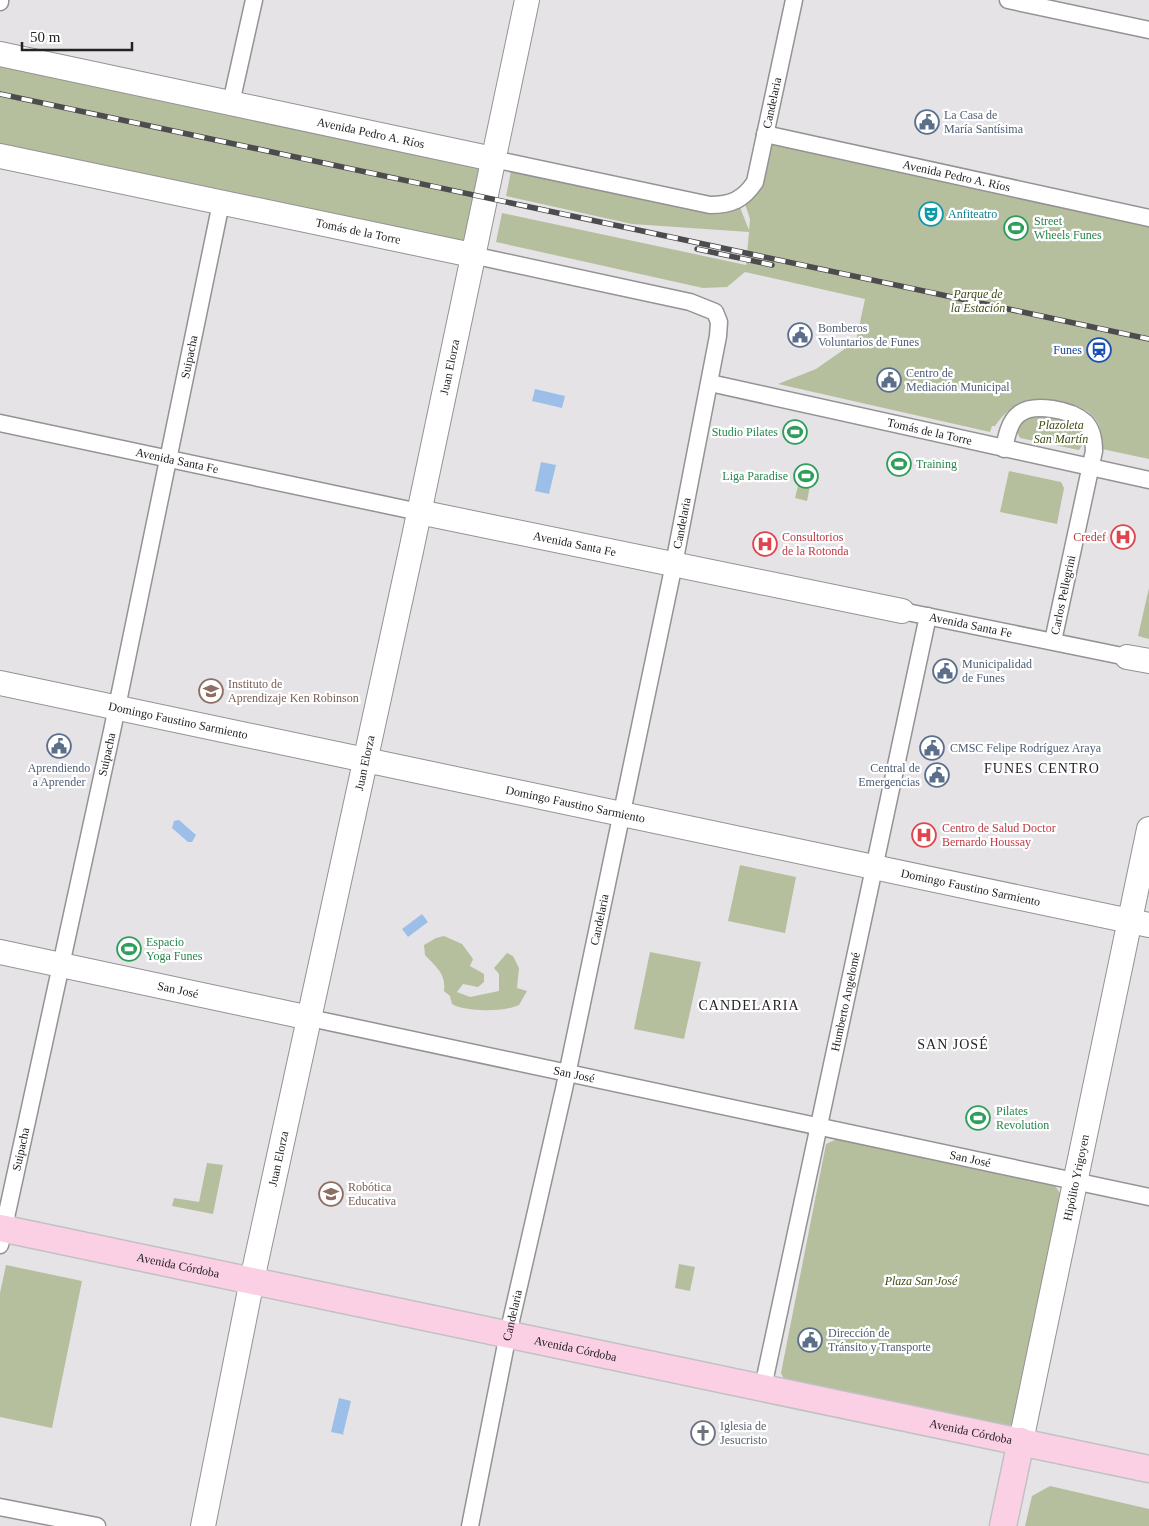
<svg xmlns="http://www.w3.org/2000/svg" width="1149" height="1526" font-family="'Times New Roman',serif">
<rect width="100%" height="100%" fill="#e5e3e6"/>
<g fill="#b5bf9e">
<polygon points="0,54 493,159 472,255 0,156"/>
<path d="M769,139l380,86v234l-47,-10c2,-32 -13,-42 -43,-47 -28,-4 -47,-1 -64,24h-3l-2,6 -212,-48 38,-15 40,-28 9,-42 -120,-27 -18,15 -24,1 -207,-46 6,-29 244,52 3,-33 -117,-8 -126,-28 5,-25 199,40 29,-6 10,25 1,-11 -5,-15 10,-7z"/>
<polygon points="1026,412 1069,419 1082,430 1083,444 1079,450 1020,438 1017,432 1016,424"/>
<polygon points="802,469 813,471 807,501 795,498"/>
<polygon points="1009,471 1061,482 1064,488 1057,524 1000,512"/>
<polygon points="1149,588 1149,639 1138,636"/>
<polygon points="740,865 796,877 785,933 728,921"/>
<path d="M444,936l18,8 11,15 -3,7 14,8v8l-6,5 -15,-3 -6,8 13,5 29,-6v-17l-5,-6 13,-15 6,3 6,12 -2,20 10,3 -8,14c-14,7 -55,7 -67,-1l-2,-8 -6,-5c2,-18 -8,-24 -19,-36l-1,-10 12,-7z"/>
<polygon points="650,952 701,962 684,1039 634,1029"/>
<polygon points="837,1139 1053,1183 1060,1193 1060,1200 1014,1427 1009,1430 784,1379 781,1373 826,1144"/>
<polygon points="207,1163 223,1165 213,1214 172,1206 174,1198 199,1202"/>
<polygon points="679,1264 695,1267 690,1291 675,1288"/>
<polygon points="6,1265 82,1281 52,1428 0,1417 0,1293"/>
<polygon points="1050,1486 1149,1509 1149,1526 1025,1526 1032,1496"/>
</g>
<g fill="#9cbfe9">
<polygon points="535,389 565,396 562,408 532,401"/>
<polygon points="541,462 556,465 549,494 535,491"/>
<polygon points="179,820 196,835 192,842 188,842 172,828 174,821"/>
<polygon points="422,914 428,922 408,937 402,929"/>
<polygon points="339,1398 351,1401 343,1434 345,1435 331,1432"/>
</g>
<g fill="none" stroke-linecap="round" stroke-linejoin="round">
<g stroke="#949294" stroke-width="19">
<g id="street">
<polyline points="1008,0 1149,30"/>
<polyline points="0,2 0,0"/>
<polyline points="231,103 254,0"/>
<path id="s1" d="M765,134l384,84"/>
<path id="s2" d="M493,159l217,46c21,0 33,-5 45,-23l39,-182"/>
<path id="s3" d="M710,383l439,97"/>
<path id="s4" d="M0,423l419,89"/>
<path d="M1004,449c2,-11 5,-28 15,-35 15,-12 52,-4 66,8 8,8 9,19 9,29l-41,190"/>
<path id="s5" d="M902,611l225,46"/>
<path id="s6" d="M310,1018l839,179"/>
<path id="s7" d="M0,1245l112,-514 109,-528"/>
<path id="s8" d="M763,1387l165,-771"/>
<polyline points="0,1507 97,1526"/>
<path id="s9" d="M470,1526l38,-192 56,-245 110,-525 44,-228 1,-14 -4,-10 -25,-10 -218,-47"/>
</g>
</g>
<g stroke="#949294" stroke-width="26">
<g id="secondary">
<path id="s10" d="M0,54l493,105"/>
<path id="s11" d="M0,156l472,99"/>
<path id="s12" d="M419,512l483,99"/>
<polyline points="1127,657 1149,661"/>
<path id="s13" d="M0,683l1149,242"/>
<path id="s14" d="M0,952l310,66"/>
<path id="s15" d="M1021,1441l128,-612"/>
<path id="s16" d="M203,1526l49,-246 159,-729 116,-551"/>
</g>
</g>
<g stroke="#c1c1c2" stroke-width="29">
<g id="primary">
<path id="s17" d="M0,1228l1149,241"/>
<polyline points="1003,1526 1021,1441"/>
</g>
</g>
<use href="#street" stroke="#fff" stroke-width="16"/>
<use href="#secondary" stroke="#fff" stroke-width="24"/>
<use href="#primary" stroke="#fbd0e5" stroke-width="26"/>
<g stroke="#4c4b4d" stroke-width="5.5">
<g id="rail">
<polyline points="0,94 1149,339"/>
<polyline points="697,249 772,265"/>
</g>
</g>
<use href="#rail" stroke="#fff" stroke-width="4" stroke-dasharray="11" stroke-linecap="butt"/>
</g>
<defs>
<g id="civic-ring" transform="scale(1.25)"><circle r="9.5" fill="#fff" stroke="#5c6f8a" stroke-width="1.5"/><path d="M-.6-6.5H3V-4.5H.6V-3L4-1V1h2V6H-6V1h2V-1L-.6-3ZM-1.2 2.5V6h2.4V2.5Z" fill="#5c6f8a"/></g>
<g id="theatre-ring" transform="scale(1.25)"><circle r="9.5" fill="#fff" stroke="#0f9aa8" stroke-width="1.5"/><path d="M-5-5.5Q0-4 5-5.5V0Q5 5 0 6Q-5 5-5 0ZM-3.3-2.5H-1v1.5H-3.3ZM1-2.5H3.3v1.5H1ZM-2.8 1Q0 5.5 2.8 1Z" fill="#0f9aa8"/></g>
<g id="stadium-ring" transform="scale(1.25)"><circle r="9.5" fill="#fff" stroke="#2e9e5b" stroke-width="1.5"/><path d="M0-5a6.5 5 0 1 0 0 10a6.5 5 0 1 0 0-10ZM-3.5-1.8h7v3.6h-7Z" fill="#2e9e5b"/></g>
<g id="station-ring" transform="scale(1.25)"><circle r="9.5" fill="#fff" stroke="#1a4fb4" stroke-width="1.5"/><path d="M-3-6H3Q5-6 5-4V2Q5 4 3 4L4.5 6H3L1.5 4h-3L-3 6H-4.5L-3 4Q-5 4-5 2V-4Q-5-6-3-6ZM-3.5-4v3h7v-3ZM-3.5 1v1.5H-2V1ZM2 1v1.5H3.5V1Z" fill="#1a4fb4"/></g>
<g id="hospital-ring" transform="scale(1.25)"><circle r="9.5" fill="#fff" stroke="#e0444e" stroke-width="1.5"/><path d="M-5-5h3v3.5h4V-5h3V5h-3V1.5h-4V5h-3Z" fill="#e0444e"/></g>
<g id="university-ring" transform="scale(1.25)"><circle r="9.5" fill="#fff" stroke="#8d6e63" stroke-width="1.5"/><path d="M0-5L7-2L0 1L-7-2ZM-4 1L0 2.5L4 1V4Q0 6-4 4Z" fill="#8d6e63"/></g>
<g id="church-ring" transform="scale(1.25)"><circle r="9.5" fill="#fff" stroke="#6b7280" stroke-width="1.5"/><path d="M-1.2-6h2.4v3.5h3.3v2.4h-3.3V6h-2.4V-.1h-3.3v-2.4h3.3Z" fill="#6b7280"/></g>
</defs>
<g fill-rule="evenodd">
<use href="#civic-ring" x="927" y="122"/>
<use href="#theatre-ring" x="931" y="214"/>
<use href="#stadium-ring" x="1016" y="228"/>
<use href="#civic-ring" x="800" y="335"/>
<use href="#station-ring" x="1099" y="350"/>
<use href="#civic-ring" x="889" y="380"/>
<use href="#stadium-ring" x="795" y="432"/>
<use href="#stadium-ring" x="899" y="464"/>
<use href="#stadium-ring" x="806" y="476"/>
<use href="#hospital-ring" x="1123" y="537"/>
<use href="#hospital-ring" x="765" y="544"/>
<use href="#civic-ring" x="945" y="671"/>
<use href="#university-ring" x="211" y="691"/>
<use href="#civic-ring" x="59" y="746"/>
<use href="#civic-ring" x="932" y="748"/>
<use href="#civic-ring" x="937" y="775"/>
<use href="#hospital-ring" x="924" y="835"/>
<use href="#stadium-ring" x="129" y="949"/>
<use href="#stadium-ring" x="978" y="1118"/>
<use href="#university-ring" x="331" y="1194"/>
<use href="#civic-ring" x="810" y="1340"/>
<use href="#church-ring" x="703" y="1433"/>
</g>
<g text-anchor="middle" stroke-width="4.5" stroke-linejoin="round" paint-order="stroke">
<g font-size="12" fill="#232324" stroke="#fff">
<text dy="4" stroke="none"><textPath href="#s2" startOffset="356">Candelaria</textPath></text>
<text dy="4" stroke="none"><textPath href="#s10" startOffset="379">Avenida Pedro A. Ríos</textPath></text>
<text dy="4" stroke="none"><textPath href="#s1" startOffset="196">Avenida Pedro A. Ríos</textPath></text>
<text dy="4" stroke="none"><textPath href="#s11" startOffset="366">Tomás de la Torre</textPath></text>
<text dy="4" stroke="none"><textPath href="#s7" startOffset="908">Suipacha</textPath></text>
<text dy="4" stroke="none"><textPath href="#s16" startOffset="1185">Juan Elorza</textPath></text>
<text dy="4" stroke="none"><textPath href="#s3" startOffset="225">Tomás de la Torre</textPath></text>
<text dy="4" stroke="none"><textPath href="#s4" startOffset="181">Avenida Santa Fe</textPath></text>
<text dy="4" stroke="none"><textPath href="#s9" startOffset="1025">Candelaria</textPath></text>
<text dy="4" stroke="none"><textPath href="#s12" startOffset="159">Avenida Santa Fe</textPath></text>
<text transform="translate(1063 595) rotate(-78)" y="4">Carlos Pellegrini</text>
<text dy="4" stroke="none"><textPath href="#s5" startOffset="70">Avenida Santa Fe</textPath></text>
<text dy="4" stroke="none"><textPath href="#s13" startOffset="182">Domingo Faustino Sarmiento</textPath></text>
<text dy="4" stroke="none"><textPath href="#s7" startOffset="502">Suipacha</textPath></text>
<text dy="4" stroke="none"><textPath href="#s16" startOffset="780">Juan Elorza</textPath></text>
<text dy="4" stroke="none"><textPath href="#s13" startOffset="588">Domingo Faustino Sarmiento</textPath></text>
<text dy="4" stroke="none"><textPath href="#s13" startOffset="992">Domingo Faustino Sarmiento</textPath></text>
<text dy="4" stroke="none"><textPath href="#s9" startOffset="620">Candelaria</textPath></text>
<text dy="4" stroke="none"><textPath href="#s14" startOffset="182">San José</textPath></text>
<text dy="4" stroke="none"><textPath href="#s8" startOffset="394">Humberto Angelomé</textPath></text>
<text dy="4" stroke="none"><textPath href="#s6" startOffset="270">San José</textPath></text>
<text dy="4" stroke="none"><textPath href="#s7" startOffset="98">Suipacha</textPath></text>
<text dy="4" stroke="none"><textPath href="#s16" startOffset="375">Juan Elorza</textPath></text>
<text dy="4" stroke="none"><textPath href="#s6" startOffset="675">San José</textPath></text>
<text dy="4" stroke="none"><textPath href="#s15" startOffset="269">Hipólito Yrigoyen</textPath></text>
<text dy="4" stroke="none"><textPath href="#s17" startOffset="182">Avenida Córdoba</textPath></text>
<text dy="4" stroke="none"><textPath href="#s9" startOffset="215">Candelaria</textPath></text>
<text dy="4" stroke="none"><textPath href="#s17" startOffset="588">Avenida Córdoba</textPath></text>
<text dy="4" stroke="none"><textPath href="#s17" startOffset="992">Avenida Córdoba</textPath></text>
</g>
<g font-size="12" fill="#4e5e75" stroke="#fff" text-anchor="start">
<text x="944" y="119">La Casa de<tspan x="944" dy="14">María Santísima</tspan></text>
<text x="818" y="332">Bomberos<tspan x="818" dy="14">Voluntarios de Funes</tspan></text>
<text x="906" y="377">Centro de<tspan x="906" dy="14">Mediación Municipal</tspan></text>
<text x="962" y="668">Municipalidad<tspan x="962" dy="14">de Funes</tspan></text>
<text x="950" y="752">CMSC Felipe Rodríguez Araya</text>
<text x="59" y="772" text-anchor="middle">Aprendiendo<tspan x="59" dy="14">a Aprender</tspan></text>
<text x="920" y="772" text-anchor="end">Central de<tspan x="920" dy="14">Emergencias</tspan></text>
<text x="828" y="1337">Dirección de<tspan x="828" dy="14">Tránsito y Transporte</tspan></text>
</g>
<g font-size="12" fill="#0d838f" stroke="#fff" text-anchor="start">
<text x="948" y="218">Anfiteatro</text>
</g>
<g font-size="12" fill="#27864d" stroke="#fff" text-anchor="start">
<text x="1034" y="225">Street<tspan x="1034" dy="14">Wheels Funes</tspan></text>
<text x="778" y="436" text-anchor="end">Studio Pilates</text>
<text x="916" y="468">Training</text>
<text x="788" y="480" text-anchor="end">Liga Paradise</text>
<text x="146" y="946">Espacio<tspan x="146" dy="14">Yoga Funes</tspan></text>
<text x="996" y="1115">Pilates<tspan x="996" dy="14">Revolution</tspan></text>
</g>
<g font-size="12" font-style="italic" fill="#3d490f" stroke="#fff">
<text x="978" y="298">Parque de<tspan x="978" dy="14">la Estación</tspan></text>
<text x="1061" y="429">Plazoleta<tspan x="1061" dy="14">San Martín</tspan></text>
<text x="921" y="1285">Plaza San José</text>
</g>
<g font-size="12" fill="#164399" stroke="#fff" text-anchor="end">
<text x="1082" y="354">Funes</text>
</g>
<g font-size="12" fill="#be3a42" stroke="#fff" text-anchor="start">
<text x="782" y="541">Consultorios<tspan x="782" dy="14">de la Rotonda</tspan></text>
<text x="1106" y="541" text-anchor="end">Credef</text>
<text x="942" y="832">Centro de Salud Doctor<tspan x="942" dy="14">Bernardo Houssay</tspan></text>
</g>
<g font-size="12" fill="#785e54" stroke="#fff" text-anchor="start">
<text x="228" y="688">Instituto de<tspan x="228" dy="14">Aprendizaje Ken Robinson</tspan></text>
<text x="348" y="1191">Robótica<tspan x="348" dy="14">Educativa</tspan></text>
</g>
<g font-size="12" fill="#5b616d" stroke="#fff" text-anchor="start">
<text x="720" y="1430">Iglesia de<tspan x="720" dy="14">Jesucristo</tspan></text>
</g>
<g font-size="14" letter-spacing="1" fill="#232324" stroke="#fff">
<text x="1042" y="773">FUNES CENTRO</text>
<text x="749" y="1010">CANDELARIA</text>
<text x="953" y="1049">SAN JOSÉ</text>
</g>
</g>
<path d="M22 42v8h110v-8" fill="none" stroke="#232324" stroke-width="2.5"/>
<text x="30" y="42" font-size="15" fill="#232324" stroke="#ffffff" stroke-width="4" paint-order="stroke">50 m</text>
</svg>
